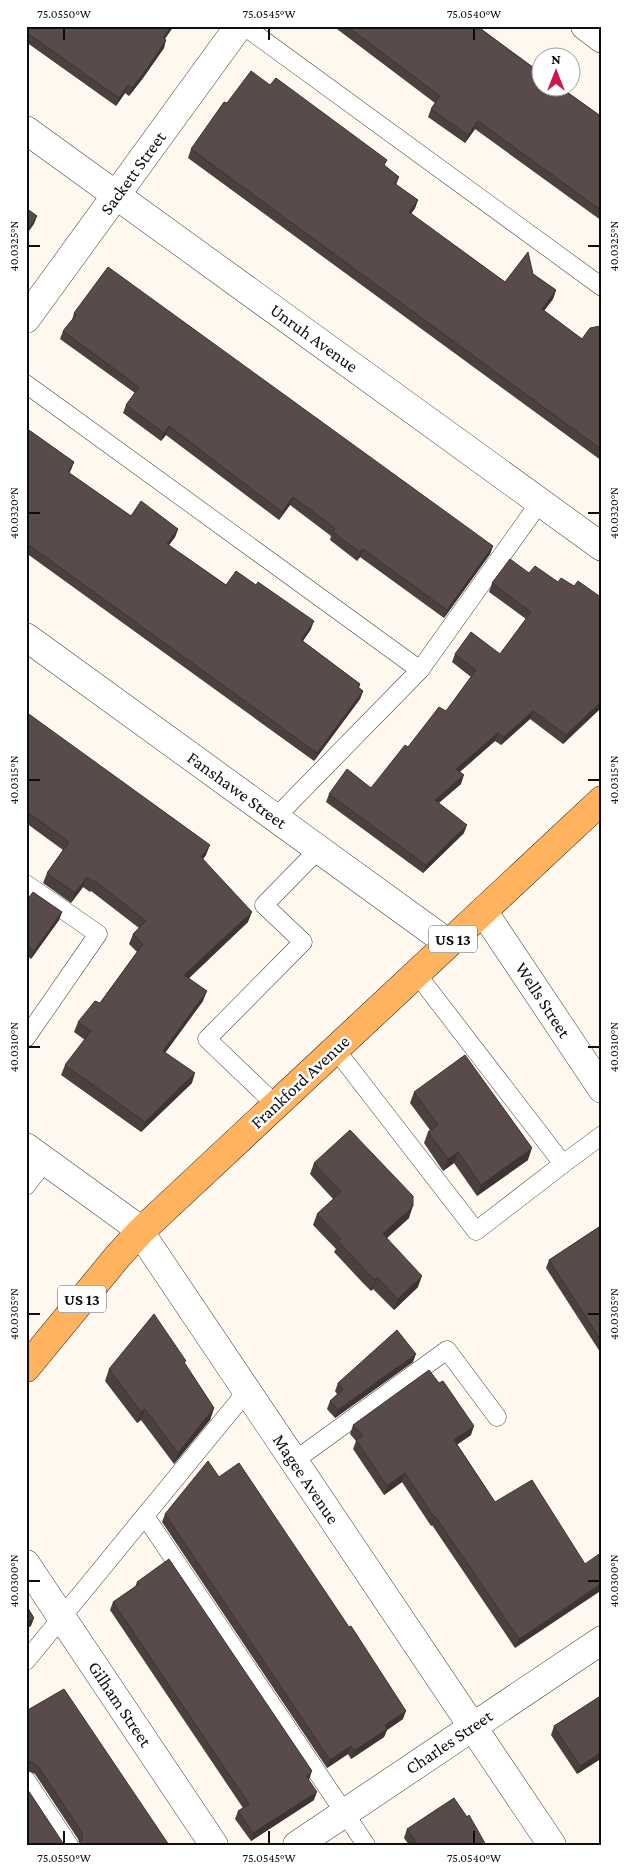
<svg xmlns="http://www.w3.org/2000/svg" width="628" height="1871" font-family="'Crimson Pro',serif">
<rect width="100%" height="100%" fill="#fff8ef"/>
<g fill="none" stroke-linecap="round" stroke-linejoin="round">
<g stroke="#414141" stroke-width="19">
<g id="lane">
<polyline points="244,26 602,287"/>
<polyline points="26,384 420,670"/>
<polyline points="275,818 420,670 540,502"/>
<polyline points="26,884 98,934 26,1038"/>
<polyline points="336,1050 476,1231 563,1164 416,973"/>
<polyline points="276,1105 207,1039 303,942 264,905 319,849"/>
<polyline points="563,1164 602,1135"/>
<polyline points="26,1186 45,1161"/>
<polyline points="294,1461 447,1350 497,1417"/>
<polyline points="145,1516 366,1845"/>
<polyline points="26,1661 247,1391"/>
<polyline points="26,1780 69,1845"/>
</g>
</g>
<g stroke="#414141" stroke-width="29">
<g id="street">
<polyline points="585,26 602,39"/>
<polyline points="26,130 602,547"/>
<polyline points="26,319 239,26"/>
<polyline points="26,637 448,943"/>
<polyline points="483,911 602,1089"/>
<polyline points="26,1147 131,1223 140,1232 552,1845"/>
<polyline points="26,1564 214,1845"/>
<polyline points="297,1845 602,1640"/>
</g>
</g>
<g stroke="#1f1f1f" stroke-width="29">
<polyline id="primary" points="26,1368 118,1256 140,1232 602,800"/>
</g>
<use href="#lane" stroke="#fff" stroke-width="18"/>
<use href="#street" stroke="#fff" stroke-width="28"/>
<use href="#primary" stroke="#ffb35f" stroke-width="28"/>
</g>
<g fill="#4c403f">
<polygon points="26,26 165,39 164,48 143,78 129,96 125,93 116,106 26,42"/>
<polygon points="333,26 477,26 602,117 602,221 475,129 465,143 428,117 431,109 435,103"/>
<polygon points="227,103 385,166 399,177 396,185 418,200 415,208 411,214 505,282 533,274 556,290 553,299 544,311 582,339 602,327 602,461 188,158 191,149"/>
<polygon points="74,313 493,546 490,554 444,618 360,557 357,561 330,540 331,536 290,505 279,520 166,435 161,441 123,413 126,405 135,393 60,339 63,331 72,320"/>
<polygon points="26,428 74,462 69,473 131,516 178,529 175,537 169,545 226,585 311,629 303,641 360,684 359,688 363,691 360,699 314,761 26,553"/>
<polygon points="510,559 602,707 563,744 530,719 501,745 495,741 460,772 461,784 439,803 464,833 423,873 326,802 329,794 371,788 408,747 446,711 471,677 452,662 455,654 500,654 526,619 489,592 492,583"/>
<polygon points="26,712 206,855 203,859 248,922 188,978 203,1001 165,1053 192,1083 141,1132 61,1075 65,1065 85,1040 74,1032 78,1022 100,1003 137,952 129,944 133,934 139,928 91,891 90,892 83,887 71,903 43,883 47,873 63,850 26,823"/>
<polygon points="26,901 62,912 59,920 31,959 26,955"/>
<polygon points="414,1092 528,1160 477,1196 454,1163 443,1171 424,1143 428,1132 430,1130 410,1103"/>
<polygon points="314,1163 409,1218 387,1238 418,1287 394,1310 373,1289 371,1291 362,1282 334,1252 336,1249 313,1225 317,1214 333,1199 310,1174"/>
<polygon points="602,1225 602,1355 546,1268 549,1260"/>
<polygon points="413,1362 335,1418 327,1409 330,1401 337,1394 335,1391 338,1383"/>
<polygon points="185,1364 214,1408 210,1420 174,1464 141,1420 137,1423 105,1381 109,1369"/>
<polygon points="353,1425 471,1435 457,1444 495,1502 585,1564 515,1648 432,1525 431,1526 402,1482 384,1495 353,1449 356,1441 350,1434"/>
<polygon points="219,1477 403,1719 387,1730 384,1737 351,1759 348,1754 327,1768 162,1522 165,1514"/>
<polygon points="137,1582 309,1780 308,1780 314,1800 251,1841 235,1819 238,1811 243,1808 110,1610 113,1602 135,1587"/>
<polygon points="602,1695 602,1758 577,1774 551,1735 554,1726"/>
<polygon points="26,1711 169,1845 79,1843 78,1839 35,1774 26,1770"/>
<polygon points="407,1829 486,1845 409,1845 404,1838"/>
</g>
<g fill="#3e3433">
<polygon points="171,26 174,26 160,46 163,38"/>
<polygon points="166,40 164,48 143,78 129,96 132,88"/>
<polygon points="128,85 125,93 116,106 119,98"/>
<polygon points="478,121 475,129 465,143 468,135"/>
<polygon points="418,200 415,208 406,221 409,212"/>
<polygon points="37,216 34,224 26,235 26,231"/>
<polygon points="556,290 553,299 539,317 542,309"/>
<polygon points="169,426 166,435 161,441 164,433"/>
<polygon points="74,462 71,470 65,480 68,472"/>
<polygon points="293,497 290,505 279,520 282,512"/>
<polygon points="178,529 175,537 164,552 167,544"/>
<polygon points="493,546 490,554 444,618 447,610"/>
<polygon points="363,549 360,557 357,561 360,552"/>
<polygon points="314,621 311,629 298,648 301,640"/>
<polygon points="363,691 360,699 314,761 317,753"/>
<polygon points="602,701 602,707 563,744 566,735"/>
<polygon points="533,711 530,719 501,745 504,737"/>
<polygon points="498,733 495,741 453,777 456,769"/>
<polygon points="464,775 461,784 432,808 435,800"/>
<polygon points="467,825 464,833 423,873 426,865"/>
<polygon points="210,845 206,855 197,867 201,857"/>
<polygon points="87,877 83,887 71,903 75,893"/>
<polygon points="62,912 59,920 31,959 34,951"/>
<polygon points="252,912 248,922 181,986 184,975"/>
<polygon points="207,991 203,1001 159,1061 163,1051"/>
<polygon points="195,1073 192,1083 141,1132 145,1122"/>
<polygon points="532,1148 528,1160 477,1196 481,1185"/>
<polygon points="458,1152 454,1163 443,1171 448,1159"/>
<polygon points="413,1206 409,1218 379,1245 383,1234"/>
<polygon points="422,1276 418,1287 394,1310 398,1299"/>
<polygon points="377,1277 373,1289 371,1291 375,1280"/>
<polygon points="416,1354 413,1362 335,1418 338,1410"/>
<polygon points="214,1408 210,1420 174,1464 178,1453"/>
<polygon points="145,1409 141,1420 137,1423 141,1412"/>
<polygon points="474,1426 471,1435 451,1449 454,1440"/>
<polygon points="405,1473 402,1482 384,1495 387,1486"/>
<polygon points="435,1516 432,1525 431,1526 434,1517"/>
<polygon points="602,1583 602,1590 515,1648 519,1639"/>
<polygon points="34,1618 31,1626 26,1629 26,1623"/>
<polygon points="406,1711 403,1719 387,1730 384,1737 351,1759 354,1751 385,1725"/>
<polygon points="351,1746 348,1754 327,1768 330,1760"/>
<polygon points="602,1752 602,1758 577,1774 580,1766"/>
<polygon points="312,1771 309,1780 303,1784 306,1776"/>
<polygon points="317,1792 314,1800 251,1841 253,1833"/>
</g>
<g fill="#584b49" stroke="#3e3433">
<polygon points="26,26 171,26 163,38 166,40 146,70 132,88 128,85 119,98 26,32"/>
<polygon points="347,26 477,26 540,73 540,88 561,88 602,117 602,211 478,121 468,135 431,109 440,96"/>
<polygon points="251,71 270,85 276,78 387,160 384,165 399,177 394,183 418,200 409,212 505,282 528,252 533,274 556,290 542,309 582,339 590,328 600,326 602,327 602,450 191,149 224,102 227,103"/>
<polygon points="26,208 37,216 26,231"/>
<polygon points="108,267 493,546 447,610 363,549 360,552 333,532 335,528 293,497 282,512 169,426 164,433 126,405 139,387 63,331 76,315 74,313"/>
<polygon points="26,428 74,462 68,472 131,516 141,501 178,529 167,544 226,585 236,571 256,585 258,582 314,621 301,640 360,684 358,687 363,691 317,753 26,543"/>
<polygon points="510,559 529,573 535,566 558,582 561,578 574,586 578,581 602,598 602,701 566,735 533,711 504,737 498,733 456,769 464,775 435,800 467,825 426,865 329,794 347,769 371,788 405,745 408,747 439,707 446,711 476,670 455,654 471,632 500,654 531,612 492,583"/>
<polygon points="26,712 210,845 201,857 252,912 184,975 207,991 163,1051 195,1073 145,1122 65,1065 91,1031 78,1022 95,1001 100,1003 143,944 133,934 146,921 95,881 94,882 87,877 75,893 47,873 69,842 26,811"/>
<polygon points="33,892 62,912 34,951 26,945 26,901"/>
<polygon points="465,1055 532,1148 481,1185 458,1152 448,1159 428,1132 438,1125 414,1092"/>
<polygon points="350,1130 413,1196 413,1206 383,1234 422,1276 398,1299 377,1277 375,1280 366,1271 338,1241 341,1239 317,1214 341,1192 314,1163"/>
<polygon points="602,1225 602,1342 549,1260"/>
<polygon points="154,1314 186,1361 184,1362 214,1408 178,1453 145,1409 141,1412 109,1369"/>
<polygon points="397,1330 416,1354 338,1410 330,1401 343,1390 338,1383"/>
<polygon points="429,1370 439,1383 443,1381 474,1426 454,1440 495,1502 532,1480 585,1564 602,1552 602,1583 519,1639 435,1516 434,1517 405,1473 387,1486 356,1440 363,1436 353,1425"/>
<polygon points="208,1461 219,1477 239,1463 349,1627 351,1626 406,1711 385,1725 387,1729 354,1751 351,1746 330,1760 165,1514"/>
<polygon points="169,1559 312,1771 306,1776 317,1792 253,1833 238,1811 249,1804 113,1602 139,1584 137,1582"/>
<polygon points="26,1605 34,1618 26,1623"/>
<polygon points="64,1689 169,1845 77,1845 81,1842 83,1837 81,1831 38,1766 29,1761 26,1762 26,1711"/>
<polygon points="602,1695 602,1752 580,1766 554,1726"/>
<polygon points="26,1787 63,1843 66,1845 26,1845"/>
<polygon points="454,1798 467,1817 469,1815 486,1845 418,1845 407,1829"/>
</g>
<path fill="none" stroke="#0e0e0e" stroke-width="2" d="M64,28v12M269,28v12M474,28v12M28,246h12M588,246h12M28,513h12M588,513h12M28,780h12M588,780h12M28,1047h12M588,1047h12M28,1314h12M588,1314h12M28,1581h12M588,1581h12M64,1831v13M269,1831v13M474,1831v13"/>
<g text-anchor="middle" stroke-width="5" stroke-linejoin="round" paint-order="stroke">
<g fill="#fff" stroke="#565656" stroke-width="1">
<rect x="429" y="925.5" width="48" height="27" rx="4"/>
<rect x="58" y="1285.5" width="48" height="27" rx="4"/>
</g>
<g font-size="16" font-weight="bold" fill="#0e0e0e">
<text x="453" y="945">US 13</text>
<text x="82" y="1305">US 13</text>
</g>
<g font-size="18" fill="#0e0e0e" stroke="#fff">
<text transform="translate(133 173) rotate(-54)" y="6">Sackett Street</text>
<text transform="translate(314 338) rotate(36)" y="6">Unruh Avenue</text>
<text transform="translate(237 790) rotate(36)" y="6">Fanshawe Street</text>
<text transform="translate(543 1000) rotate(57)" y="6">Wells Street</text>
<text transform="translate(300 1082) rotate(-43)" y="6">Frankford Avenue</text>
<text transform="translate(306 1479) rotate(56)" y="6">Magee Avenue</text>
<text transform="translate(120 1704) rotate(56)" y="6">Gilham Street</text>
<text transform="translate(449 1742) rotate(-34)" y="6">Charles Street</text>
</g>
</g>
<rect width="628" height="1871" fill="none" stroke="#ffffff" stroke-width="55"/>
<g transform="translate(556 72)"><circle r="24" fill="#ffffff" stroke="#9f9f9f"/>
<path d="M0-4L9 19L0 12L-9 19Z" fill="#cc184a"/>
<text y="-8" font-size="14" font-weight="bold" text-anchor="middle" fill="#0e0e0e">N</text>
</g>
<rect x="28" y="28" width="572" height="1816" fill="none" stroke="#0e0e0e" stroke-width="2"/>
<g font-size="12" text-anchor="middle" fill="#0e0e0e">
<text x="64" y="18">75.0550°W</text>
<text x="269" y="18">75.0545°W</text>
<text x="474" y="18">75.0540°W</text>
<text transform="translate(14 246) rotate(-90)" y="4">40.0325°N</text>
<text transform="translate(614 246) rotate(-90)" y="4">40.0325°N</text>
<text transform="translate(14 513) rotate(-90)" y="4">40.0320°N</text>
<text transform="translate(614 513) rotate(-90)" y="4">40.0320°N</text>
<text transform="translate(14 780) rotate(-90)" y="4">40.0315°N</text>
<text transform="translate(614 780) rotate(-90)" y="4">40.0315°N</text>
<text transform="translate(14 1047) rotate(-90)" y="4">40.0310°N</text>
<text transform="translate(614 1047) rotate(-90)" y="4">40.0310°N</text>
<text transform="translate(14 1314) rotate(-90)" y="4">40.0305°N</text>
<text transform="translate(614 1314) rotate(-90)" y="4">40.0305°N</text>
<text transform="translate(14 1581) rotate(-90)" y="4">40.0300°N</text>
<text transform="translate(614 1581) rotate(-90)" y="4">40.0300°N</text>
<text x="64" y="1862">75.0550°W</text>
<text x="269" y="1862">75.0545°W</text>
<text x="474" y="1862">75.0540°W</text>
</g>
</svg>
